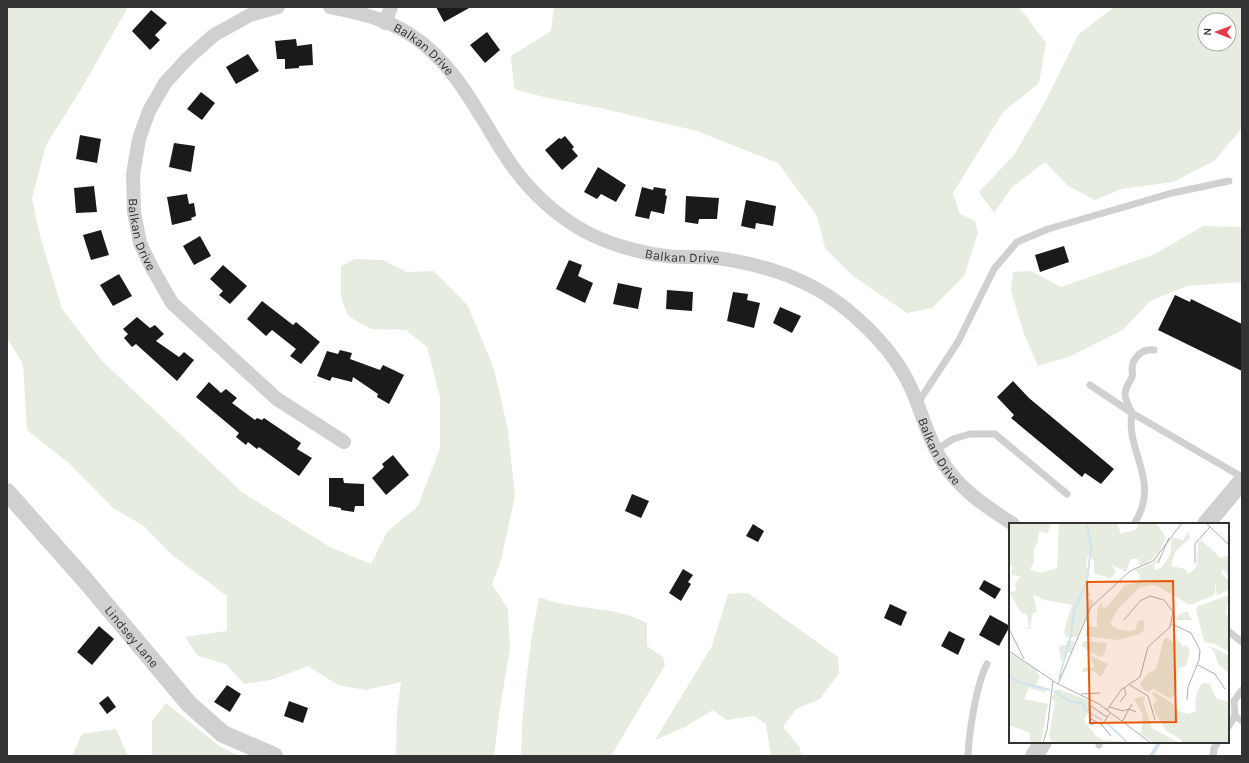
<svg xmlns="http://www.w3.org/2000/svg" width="1249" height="763" font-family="Karla,sans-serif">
<rect width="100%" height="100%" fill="#fff"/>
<g fill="#e6ecdf" fill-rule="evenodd">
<polygon points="7,7 128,7 80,91 46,145 32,198 40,236 62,309 102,361 243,493 330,547 371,564 387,532 418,506 440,448 440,397 427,347 406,330 371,329 348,316 341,297 341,266 355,259 383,260 407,272 434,271 468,306 494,369 508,430 515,496 501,560 492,584 508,609 510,649 500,708 494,756 396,756 397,712 401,682 366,690 338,685 308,666 271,680 244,684 226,664 198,656 185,637 227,631 227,596 172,555 144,526 113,508 70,464 27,430 23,364 7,338"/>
<polygon points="554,7 1019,7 1046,43 1039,83 1003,112 953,193 960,214 975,221 978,233 964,276 932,308 907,313 853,276 825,248 817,216 778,163 697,131 600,108 544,97 514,89 511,56 551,31"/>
<path d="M1114,7h128v121l-28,33 -41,21 -52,7 -26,11 -27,-14 -23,-24 -33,25 -18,26 -15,-21 35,-37 30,-51 34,-69zM1205,20h24v24h-24z"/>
<polygon points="1203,226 1242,227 1242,282 1187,286 1150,301 1123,330 1071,356 1038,366 1024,334 1011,291 1013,272 1031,271 1061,287 1155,254"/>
<polygon points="748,593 838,657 839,673 820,699 796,709 783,727 800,748 801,756 771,756 766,724 754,716 727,720 713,710 685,727 655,740 712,646 728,594"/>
<path d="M539,597c35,14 75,8 108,26v23l16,11 2,8 -54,91h-90c1,-54 8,-106 18,-159z"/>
<polygon points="166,703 219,746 239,756 152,756 152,721"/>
<polygon points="116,729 128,756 72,756 82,734"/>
</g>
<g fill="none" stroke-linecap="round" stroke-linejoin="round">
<polyline stroke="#cfe2ee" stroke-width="4" points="1151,756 1160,742"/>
</g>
<g fill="#1a1a1a">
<polygon points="436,7 471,7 444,22"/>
<polygon points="151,10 167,23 155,35 160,40 150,50 132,31"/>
<polygon points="487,32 500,50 485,63 470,45"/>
<polygon points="296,39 297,46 312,44 313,65 299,66 299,68 285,69 285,59 277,59 275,41"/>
<polygon points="248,54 259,71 236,84 226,67"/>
<polygon points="201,92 215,103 202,120 187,109"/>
<polygon points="80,135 101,139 97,163 76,159"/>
<polygon points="565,136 574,147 572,149 578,156 562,170 545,150 559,138 561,139"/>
<polygon points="174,143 195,146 191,172 169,167"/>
<polygon points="598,167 626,185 616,202 601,194 597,199 584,192"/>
<polygon points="94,186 97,212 76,213 74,188"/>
<polygon points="642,187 653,190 654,187 666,189 665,195 667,196 664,214 651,211 649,219 635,216"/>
<polygon points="187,194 189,204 194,203 196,216 191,218 192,220 172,225 167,197"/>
<polygon points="686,196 719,198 717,219 699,219 698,224 685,222"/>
<polygon points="746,200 776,206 773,226 756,223 755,229 741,226"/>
<polygon points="101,230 109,255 91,260 83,235"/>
<polygon points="200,236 211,256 194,265 183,246"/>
<polygon points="1064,246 1069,262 1040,272 1035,255"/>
<polygon points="569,260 582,265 578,276 593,283 585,303 556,289"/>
<polygon points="223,265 247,286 230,304 219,295 223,291 210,279"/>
<polygon points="119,274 132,296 113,306 100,285"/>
<polygon points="618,283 642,288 638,309 613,304"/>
<polygon points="667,290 693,292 692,311 666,309"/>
<polygon points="733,292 748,294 747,300 760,303 754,328 727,321"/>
<polygon points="1175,295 1190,302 1191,299 1242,324 1242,371 1158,330"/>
<polygon points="262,301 293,325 296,322 320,342 301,364 290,356 296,349 272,330 266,336 247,319"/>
<polygon points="780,307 801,316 792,333 773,323"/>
<polygon points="137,317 150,328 155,325 164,334 156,341 179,357 184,352 194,360 177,381 136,344 132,347 124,338 128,334 123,329"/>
<polygon points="340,350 352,353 350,359 380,370 383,365 404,375 389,404 377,397 378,394 353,377 352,382 332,377 330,381 317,376 327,351 338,354"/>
<polygon points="1013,381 1029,398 1114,469 1101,484 1085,473 1082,477 1011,418 1014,415 997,397"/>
<polygon points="209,382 221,393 226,389 237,398 232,403 255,420 257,418 262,420 264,418 301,443 297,449 312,458 299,476 259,447 257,449 248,442 246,445 236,437 239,433 196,397"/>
<polygon points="393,455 409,475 386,495 372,478 384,467 382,464"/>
<polygon points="329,478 343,478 344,483 364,484 364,506 355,506 354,512 341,510 341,508 329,506"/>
<polygon points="632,494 649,501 641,518 625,511"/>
<polygon points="753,524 764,531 758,542 746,536"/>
<polygon points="683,569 693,575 688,582 691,584 681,601 669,593"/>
<polygon points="984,580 1001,589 995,599 979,589"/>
<polygon points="890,604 907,612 901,626 884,618"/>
<polygon points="990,615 1010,626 999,646 979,635"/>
<polygon points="99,626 114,639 92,665 77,652"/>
<polygon points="949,631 965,639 958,655 941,646"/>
<polygon points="227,685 241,694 230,712 214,702"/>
<polygon points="108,696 116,707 107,714 99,703"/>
<polygon points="289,701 308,708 303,723 284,716"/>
</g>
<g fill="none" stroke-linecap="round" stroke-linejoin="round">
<g stroke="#d0d0d0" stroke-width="7">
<path d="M1154,350c-11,-2 -21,7 -22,18 0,3 1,7 0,9 -3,7 -7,10 -7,18 1,7 4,12 7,18l110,64"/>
<path d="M1090,385l42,28c-7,39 30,68 2,111"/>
<polyline points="917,404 958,342 994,269 1017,242 1048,229 1172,193 1229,181"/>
<polyline points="936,450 953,439 970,434 995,434 1067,494"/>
<polyline points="1228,631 1242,642"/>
<polyline points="1235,716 1242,721"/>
<polyline points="1228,727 1235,716 1234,701 1242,690"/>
<polyline points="1099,745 1100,742"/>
<path d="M968,756c1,-23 8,-71 19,-92"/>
<polyline points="1213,756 1214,748 1218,742"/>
</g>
<g stroke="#d0d0d0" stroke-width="14">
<path id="s1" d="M278,7l-28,8 -36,20 -27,24 -22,24 -16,28 -10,28 -6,35 1,38 6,31 12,25 20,35 105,96 67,43"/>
<path id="s2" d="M330,7c27,5 57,12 81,28 45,29 68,81 97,125 19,28 46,54 76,71 24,13 56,22 82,25 17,2 34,0 50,2 47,6 93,21 130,51 27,22 52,49 66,81 10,23 16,49 30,71 17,28 43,45 71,63"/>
<polyline points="385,23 391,7"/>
</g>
<g stroke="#d0d0d0" stroke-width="18">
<path id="s3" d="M7,492l78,88 104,124 34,30 51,22"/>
<polyline points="1206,524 1242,481"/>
<polyline points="1034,756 1043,742"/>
</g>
</g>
<g text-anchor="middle" stroke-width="4" stroke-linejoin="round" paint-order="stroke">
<g font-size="13" fill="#333" stroke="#fff">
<text dy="5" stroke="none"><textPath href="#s2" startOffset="105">Balkan Drive</textPath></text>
<text dy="5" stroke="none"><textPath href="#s1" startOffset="298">Balkan Drive</textPath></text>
<text dy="5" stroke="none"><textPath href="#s2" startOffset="453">Balkan Drive</textPath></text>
<text dy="5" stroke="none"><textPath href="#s2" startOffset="801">Balkan Drive</textPath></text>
<text dy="5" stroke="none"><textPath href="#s3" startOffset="191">Lindsey Lane</textPath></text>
</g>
</g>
<g transform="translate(1009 523)">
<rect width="220" height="220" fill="#fff"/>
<path d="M0,0h43l-5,11 -7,-3 -2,2v8l-4,8v13l-4,7 10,4 17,-5 2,-45h58l4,11 16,-5 2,-6h11l8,2 8,13 -8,15 -11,10 -7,3 -2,-7h-7l-5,13 -14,-7 4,7 -6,7 -16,-6v-12l-6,-7 -2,12 3,7 -4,12 6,10 -5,3 8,3 -17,36h-11l-2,-6 8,-26 -27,-5 -12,-6 4,18 -4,1 -3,16h-8l7,-1 -2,-14 -6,-1 -12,-21 7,-1 -1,-8 6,-7 -9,-1 -1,-3 2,-4 -4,-4zM179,8l2,7 -15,14 -4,14 14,3 4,5 4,-3 4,-6 1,-22 3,-3 20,18 8,-3v22l-6,-8 -2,4 8,8v9l-12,5 -2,-13v12l-3,2 -22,9 -33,-19 -6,-1 -12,3 -21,21 -8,15 7,5 12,2 6,-1 3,-9 6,-1v10l-4,4 -22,6 -33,-4 3,-9h9v-17l3,-6 2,-1 1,5 4,-1 18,-22 7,-1 7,-4 1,-4 -5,-6 18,-7 9,-12 -8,15 1,4 6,-2 9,-13 2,-18 11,3zM220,72l-3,18 3,4v35l-14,-8 -11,-2 -8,-33 3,-3zM178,88l5,9h-16l2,-5zM159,115l6,5 3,-5 6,9 4,-2 3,5 -4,16 -7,2 -3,25 -5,6 -18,-10 -4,3 -5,-2 -4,-6 7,-10 9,-5 8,-30zM58,118h8l-4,12h-4l-6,9 -2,-14 1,-3h6zM75,118l23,2 -3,12 -4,2 -19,-11zM198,122l22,10v19l-11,-10 -4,-13zM0,129l29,19 -1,3 3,2 -4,9 6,1 4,7 -17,-5 -5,11 24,5 -7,39h-11v-10l-21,-8zM82,133l17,8 -7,13 -8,-6 -11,1 1,-4 11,-1zM195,160l6,1 6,14 13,4v41h-47v-3l-16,-9 -11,-18 -2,-8 4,-6 -6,-6 3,-1 17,10 8,9 9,3 8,-3 -1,-11 5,-15zM49,166l30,11 2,10 -6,10 11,15 8,5 39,3h-90l-3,-8 6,-33 -3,-4 2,-6zM136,173l-2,5 9,27 27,15h-25l-13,-9 2,-19 -9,-16z" fill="#e6ecdf"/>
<path fill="none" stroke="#cfe2ee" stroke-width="2" d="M0,153l9,6 32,8M50,156l12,-44 3,-25 13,-28 4,-35 -4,-24M45,168l17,11 12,1 2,7 17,10M98,200l21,20"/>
<path fill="none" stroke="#adadad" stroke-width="1" d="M197,0l23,22M149,40l11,-25M186,40v-19l15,-17M163,101l19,9 9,17 -1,10 -11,27 -1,13M0,106l15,30M0,128l49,33 41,20 52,39M189,142l17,9 10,15M49,161l33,-77 39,-36 23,-10 29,-38M121,162l18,11 7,24M72,171l19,-1M111,179l6,-8 -2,-7M82,183l16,11M101,184l13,4 6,-2 3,-5M98,187l14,-20 19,-13 8,-30 22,-20 3,-15 -9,-12 -14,-4 -10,5 -16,19M86,199l-3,3 -3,-3 2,-3 11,6 8,-12M113,199l7,-13 7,3M93,202l9,11M34,220l4,-13 6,-49"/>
<path fill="#e8590c" fill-opacity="0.15" stroke="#e8590c" stroke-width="2" d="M164,58l3,141 -86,1 -3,-141z"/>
<rect width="220" height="220" fill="none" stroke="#333" stroke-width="2"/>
</g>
<rect width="1249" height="763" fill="none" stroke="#333333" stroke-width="16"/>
<g transform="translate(1217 32) rotate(271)"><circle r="19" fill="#ffffff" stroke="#adadad"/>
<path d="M0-3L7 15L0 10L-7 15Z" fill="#e63946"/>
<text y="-6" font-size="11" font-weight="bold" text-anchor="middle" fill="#333333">N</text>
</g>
</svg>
